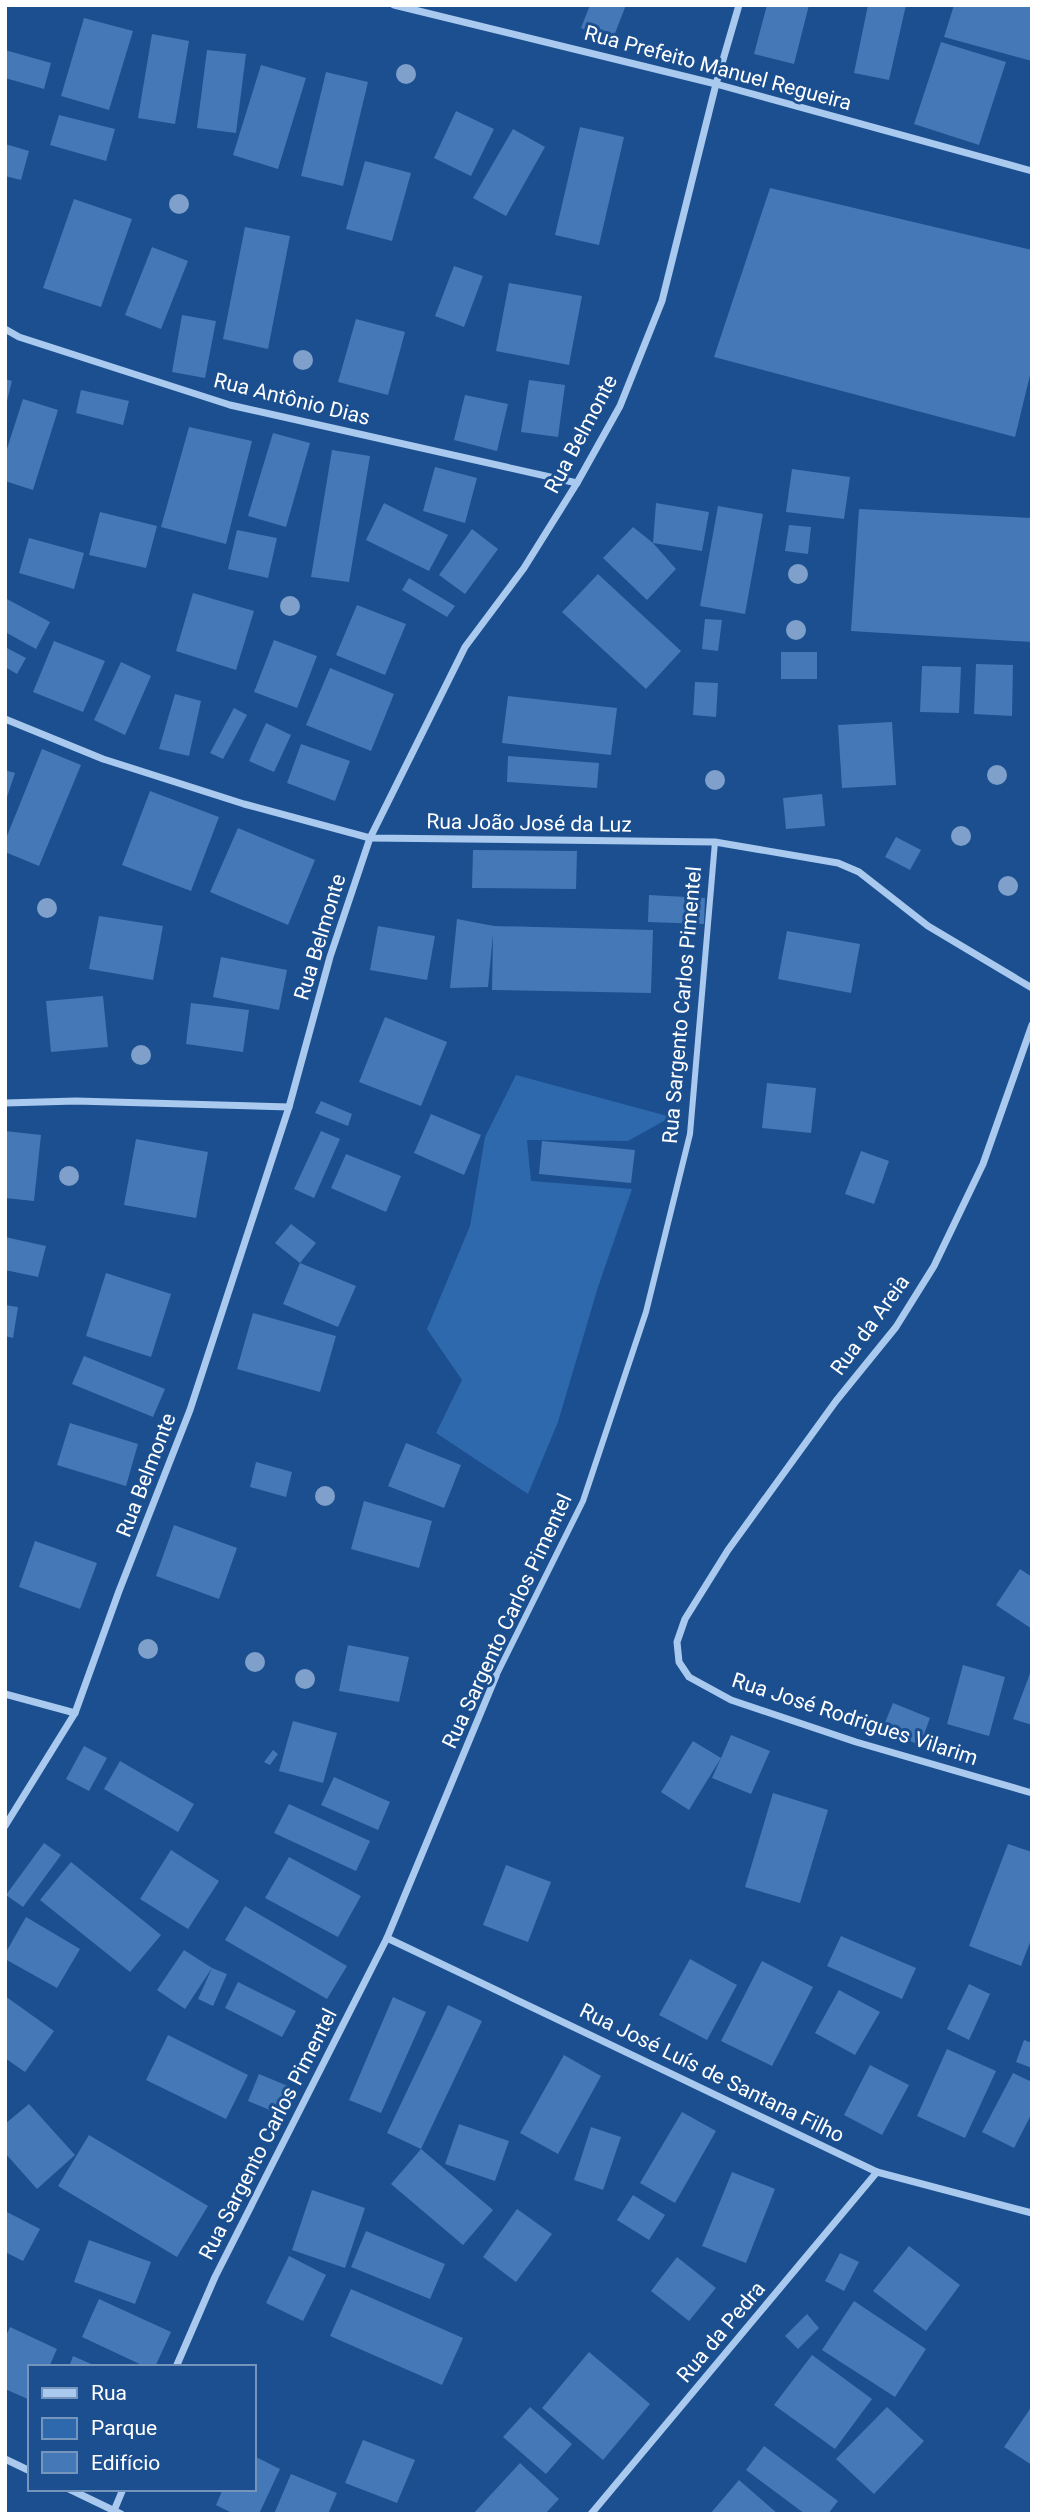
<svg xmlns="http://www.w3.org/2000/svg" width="1037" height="2519" font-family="Roboto,sans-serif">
<rect width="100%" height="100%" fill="#1b4f8f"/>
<polygon fill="#2e69ad" points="516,1075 671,1117 628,1141 527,1140 531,1181 632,1189 598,1287 558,1422 528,1494 436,1433 462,1380 427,1329 470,1226 485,1137"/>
<g fill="#4478b7">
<polygon points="590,5 626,5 612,41 581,28"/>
<polygon points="767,5 809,5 794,64 754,54"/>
<polygon points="868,5 906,5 889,80 854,73"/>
<polygon points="954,5 1032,5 1032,61 944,37"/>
<polygon points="84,18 133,31 109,110 61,96"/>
<polygon points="152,34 189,41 175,124 138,118"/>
<polygon points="941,42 1006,62 979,145 914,124"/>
<polygon points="5,50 51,63 44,89 5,78"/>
<polygon points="207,50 246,54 236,133 197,128"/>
<polygon points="261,65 306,78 278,169 233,155"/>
<polygon points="326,72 368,82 343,186 301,176"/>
<polygon points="456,111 494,129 471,176 434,158"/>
<polygon points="59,115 115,129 106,161 50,145"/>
<polygon points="580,127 624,137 599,245 555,235"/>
<polygon points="513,129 545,147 506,216 473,198"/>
<polygon points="5,144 29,151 21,180 5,176"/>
<polygon points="365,161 411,173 392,241 346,229"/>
<polygon points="770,188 1032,250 1032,367 1015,437 714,357"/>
<polygon points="74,199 132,219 101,307 43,288"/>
<polygon points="245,227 290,236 268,349 223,339"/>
<polygon points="152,247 188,261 161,329 125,315"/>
<polygon points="454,266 483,276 464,327 435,316"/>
<polygon points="509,283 582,296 569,365 496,351"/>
<polygon points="182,315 216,321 205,378 172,372"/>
<polygon points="356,319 405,332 388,395 338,382"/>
<polygon points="5,379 12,381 6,405 5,405"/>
<polygon points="529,380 565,385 558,437 521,432"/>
<polygon points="81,390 129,401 123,425 76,413"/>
<polygon points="465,395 508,404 497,451 454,440"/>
<polygon points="23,399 58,410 33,490 5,481 5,455"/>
<polygon points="189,427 252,441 226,544 161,527"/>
<polygon points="273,433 310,443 286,527 248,516"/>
<polygon points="332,450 370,456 349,582 311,577"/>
<polygon points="435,467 477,478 465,523 423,511"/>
<polygon points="792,469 850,477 844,519 786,512"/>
<polygon points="384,503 448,535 429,571 366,540"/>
<polygon points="656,503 709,512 702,551 653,543"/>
<polygon points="718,506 763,514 745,614 700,606"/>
<polygon points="859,509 1032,518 1032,642 851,631"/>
<polygon points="100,512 157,526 146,568 89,555"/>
<polygon points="789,525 811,527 808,554 785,551"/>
<polygon points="633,527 653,543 676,569 647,600 603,558"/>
<polygon points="472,529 498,549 465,594 439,575"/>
<polygon points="237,530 277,538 268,578 228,569"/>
<polygon points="29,538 84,553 74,589 19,573"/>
<polygon points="598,574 681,651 646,689 562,612"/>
<polygon points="409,578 455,606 447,617 402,590"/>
<polygon points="193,593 254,611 236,670 176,651"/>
<polygon points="5,598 50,622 36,649 5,632"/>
<polygon points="357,605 406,624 385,675 336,655"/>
<polygon points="705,619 722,620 718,651 702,649"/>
<polygon points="274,640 317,656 297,708 254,692"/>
<polygon points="54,641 105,661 83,712 33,692"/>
<polygon points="5,647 26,658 17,674 5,667"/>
<rect x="781" y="652" width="36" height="27"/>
<polygon points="121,662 151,676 125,735 94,720"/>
<polygon points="976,664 1013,665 1012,716 974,714"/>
<polygon points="922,666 961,667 959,713 920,712"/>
<polygon points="330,668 394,694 371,751 306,725"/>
<polygon points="695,682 718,683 716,717 693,715"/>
<polygon points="175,694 201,701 189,756 159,749"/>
<polygon points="508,696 617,708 611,755 502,743"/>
<polygon points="234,708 247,715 223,759 210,753"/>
<polygon points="892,722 896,785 842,788 838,725"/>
<polygon points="266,723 291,735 274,772 249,761"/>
<polygon points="301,744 350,761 335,801 287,783"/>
<polygon points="42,749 81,765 39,866 5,852 5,841"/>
<polygon points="508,756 599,763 597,788 507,782"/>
<polygon points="5,770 15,773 6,800 5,800"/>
<polygon points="150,791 219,817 191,891 122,865"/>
<polygon points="822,794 825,826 786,829 783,798"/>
<polygon points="238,828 315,860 288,925 210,892"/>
<polygon points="896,837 921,850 910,870 885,857"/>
<polygon points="473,850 577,851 576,889 472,888"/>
<polygon points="649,895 705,898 704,924 648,922"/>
<polygon points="99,916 163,926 153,980 89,969"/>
<polygon points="457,919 494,926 653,930 651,993 492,990 493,934 488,987 450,988"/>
<polygon points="378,926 435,936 427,980 370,970"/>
<polygon points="787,931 860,944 851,993 778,979"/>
<polygon points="221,957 287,970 279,1010 213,997"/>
<polygon points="103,996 108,1047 51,1052 46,1001"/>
<polygon points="191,1003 249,1010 243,1052 186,1044"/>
<polygon points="385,1017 447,1042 421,1106 359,1082"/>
<polygon points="767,1083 816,1088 811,1133 762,1128"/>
<polygon points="321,1101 352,1114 348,1126 315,1113"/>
<polygon points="431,1114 481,1135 464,1175 414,1153"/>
<polygon points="5,1131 41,1135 34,1201 5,1198"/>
<polygon points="321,1131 340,1139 314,1198 294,1189"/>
<polygon points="136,1139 208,1152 196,1218 124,1205"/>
<polygon points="542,1141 635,1150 631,1183 539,1174"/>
<polygon points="861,1151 889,1161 874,1204 845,1194"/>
<polygon points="346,1154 401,1176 386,1212 331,1188"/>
<polygon points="291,1224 316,1243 300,1263 275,1243"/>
<polygon points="5,1237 46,1246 38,1277 5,1270"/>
<polygon points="300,1263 356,1286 338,1327 283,1304"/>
<polygon points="106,1273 171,1294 151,1357 86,1336"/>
<polygon points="5,1305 18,1307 13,1338 5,1336"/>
<polygon points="253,1313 336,1336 320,1392 237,1369"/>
<polygon points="84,1356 165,1389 153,1417 72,1384"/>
<polygon points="70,1423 138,1444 126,1486 57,1465"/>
<polygon points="406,1443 461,1465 444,1508 388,1486"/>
<polygon points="256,1462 292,1472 286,1497 250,1487"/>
<polygon points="364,1501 432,1521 419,1568 351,1549"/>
<polygon points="174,1525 237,1548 219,1599 156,1576"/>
<polygon points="35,1541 97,1563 80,1609 19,1587"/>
<polygon points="1020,1569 1032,1577 1032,1629 996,1605"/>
<polygon points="348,1645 409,1657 399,1702 339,1691"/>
<polygon points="963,1665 1005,1677 989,1736 947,1724"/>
<polygon points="1032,1668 1032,1725 1013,1719"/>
<polygon points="893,1703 930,1718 920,1745 882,1730"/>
<polygon points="293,1721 337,1733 323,1783 279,1771"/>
<polygon points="731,1735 770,1751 751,1794 712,1778 721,1758 689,1810 661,1792 693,1741 721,1758"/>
<polygon points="84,1746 107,1758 89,1791 66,1779"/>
<polygon points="273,1750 278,1754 270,1765 264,1762"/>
<polygon points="120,1761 194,1804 178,1832 104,1789"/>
<polygon points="334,1777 390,1802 378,1830 321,1805"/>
<polygon points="773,1793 828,1810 800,1903 745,1887"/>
<polygon points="289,1804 370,1841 356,1871 274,1833"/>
<polygon points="44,1843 61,1855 23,1907 6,1895"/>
<polygon points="1008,1844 1032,1852 1032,1937 1021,1966 969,1946"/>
<polygon points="171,1850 219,1881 188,1929 140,1899"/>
<polygon points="289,1857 361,1896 338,1937 265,1898"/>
<polygon points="71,1862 161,1935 130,1972 40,1900"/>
<polygon points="506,1865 551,1882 528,1942 483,1925"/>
<polygon points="245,1906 347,1966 327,1999 225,1940"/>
<polygon points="26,1917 80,1949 57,1988 5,1959 5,1954"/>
<polygon points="841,1936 916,1968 902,1999 827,1966"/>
<polygon points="184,1950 212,1968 227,1974 213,2006 198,1999 212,1968 185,2009 157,1990"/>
<polygon points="690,1959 737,1985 707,2040 659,2015"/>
<polygon points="762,1961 813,1987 772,2066 721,2041"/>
<polygon points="238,1982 296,2011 282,2037 225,2008"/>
<polygon points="969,1984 990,1994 969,2040 947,2029"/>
<polygon points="839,1990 880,2012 855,2055 815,2033"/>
<polygon points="5,1996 54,2031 25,2072 5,2058"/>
<polygon points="393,1997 426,2012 381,2113 349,2100"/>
<polygon points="448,2005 482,2021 421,2149 387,2133"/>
<polygon points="168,2035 248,2075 226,2119 146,2080"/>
<polygon points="1024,2040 1032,2043 1032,2068 1016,2062"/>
<polygon points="947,2049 996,2071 965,2138 917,2116"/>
<polygon points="564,2055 601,2076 558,2154 520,2133"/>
<polygon points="870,2065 909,2085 882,2135 844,2115"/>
<polygon points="1013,2073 1032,2082 1032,2113 1014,2148 982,2132"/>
<polygon points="259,2074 295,2089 284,2116 248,2101"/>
<polygon points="29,2104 75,2155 37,2189 5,2153 5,2124"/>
<polygon points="682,2112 716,2131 675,2203 640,2183"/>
<polygon points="459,2124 509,2141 495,2181 445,2164"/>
<polygon points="591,2127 621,2137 603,2190 574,2180"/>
<polygon points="89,2135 208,2206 177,2257 58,2186"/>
<polygon points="421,2149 493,2210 463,2245 391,2184"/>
<polygon points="732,2172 775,2189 746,2263 702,2246"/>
<polygon points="312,2190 365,2208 345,2268 292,2250"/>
<polygon points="633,2195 665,2215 649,2240 617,2220"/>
<polygon points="517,2209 552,2234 516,2282 483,2257"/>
<polygon points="5,2211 40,2229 23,2261 5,2252"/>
<polygon points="366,2231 445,2264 430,2299 351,2267"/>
<polygon points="89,2240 151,2262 135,2304 74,2282"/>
<polygon points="909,2246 960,2285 926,2331 873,2291"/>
<polygon points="840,2253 859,2262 844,2291 825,2281"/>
<polygon points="289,2256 326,2275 303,2321 266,2303"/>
<polygon points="677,2257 716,2288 689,2321 651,2291"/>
<polygon points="351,2289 463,2338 442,2385 330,2336"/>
<polygon points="99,2299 171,2332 155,2367 146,2367 82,2337"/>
<polygon points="854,2301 926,2349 895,2397 822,2350"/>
<polygon points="807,2314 819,2328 798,2349 785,2336"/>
<polygon points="10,2327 57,2349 49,2367 30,2367 30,2400 5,2389 5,2338"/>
<polygon points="589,2352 650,2404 603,2460 542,2408"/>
<polygon points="812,2355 872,2399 835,2449 774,2405"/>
<polygon points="73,2356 98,2367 69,2367"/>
<polygon points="1032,2406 1032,2465 1004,2447"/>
<polygon points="530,2407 572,2444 546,2474 503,2437"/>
<polygon points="887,2407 924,2441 874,2494 836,2459"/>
<polygon points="363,2440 415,2460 397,2503 345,2483"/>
<polygon points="764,2446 838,2501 828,2514 805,2514 746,2470"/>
<polygon points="254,2456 280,2469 259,2514 234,2514 216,2505 223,2489 254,2489"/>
<polygon points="520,2463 559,2499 545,2514 473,2514"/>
<polygon points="291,2474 337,2493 328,2514 274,2514"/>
<polygon points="739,2480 778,2514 710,2514"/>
</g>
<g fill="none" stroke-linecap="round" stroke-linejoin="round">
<polyline stroke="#a9c9ee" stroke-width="6" points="496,1676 583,1501 646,1312 690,1134 715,842"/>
<g stroke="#a9c9ee" stroke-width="7">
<polyline points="394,5 716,84 1032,171"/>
<polyline points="5,329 19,337 230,405 577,483"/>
<polyline points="5,719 103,759 244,804 370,838 715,842 838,863 859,872 928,926 1032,988"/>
<polyline points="1032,1025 983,1164 934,1266 896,1327 836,1401 728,1550 685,1619 677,1642 679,1662 689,1677 731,1700 856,1742 1032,1793"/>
<polyline points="5,1103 76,1101 289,1107"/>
<polyline points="5,1694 75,1713"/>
<polyline points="5,1826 75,1713 119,1591 190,1410 289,1107 330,957 370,838 465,647 524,568 577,483 620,406 662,301 716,84 739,5"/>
<polyline points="387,1938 877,2172 1032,2213"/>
<polyline points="176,2367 215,2277 387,1938 496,1676"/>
<polyline points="5,2459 30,2471"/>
<polyline points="69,2489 121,2514"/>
<polyline points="113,2513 123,2489"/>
<polyline points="591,2514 877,2172"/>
</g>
</g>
<g fill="#7ea0ca">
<circle cx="406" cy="74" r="10"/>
<circle cx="179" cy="204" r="10"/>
<circle cx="303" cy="360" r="10"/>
<circle cx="798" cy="574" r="10"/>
<circle cx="290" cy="606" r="10"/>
<circle cx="796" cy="630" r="10"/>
<circle cx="997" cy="775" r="10"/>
<circle cx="715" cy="780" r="10"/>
<circle cx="961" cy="836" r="10"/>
<circle cx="1008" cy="886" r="10"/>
<circle cx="47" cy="908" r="10"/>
<circle cx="141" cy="1055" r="10"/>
<circle cx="69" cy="1176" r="10"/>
<circle cx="325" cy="1496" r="10"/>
<circle cx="148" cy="1649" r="10"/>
<circle cx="255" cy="1662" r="10"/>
<circle cx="305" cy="1679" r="10"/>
</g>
<g text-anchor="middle" stroke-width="6" stroke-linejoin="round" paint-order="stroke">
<g font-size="21" fill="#fff" stroke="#1b4f8f">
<text transform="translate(718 68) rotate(15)" y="7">Rua Prefeito Manuel Regueira</text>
<text transform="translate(292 399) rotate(14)" y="7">Rua Antônio Dias</text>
<text transform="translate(581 434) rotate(-62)" y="7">Rua Belmonte</text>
<text transform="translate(529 823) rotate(1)" y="7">Rua João José da Luz</text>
<text transform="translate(320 937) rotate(-73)" y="7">Rua Belmonte</text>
<text transform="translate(682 1005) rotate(-85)" y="7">Rua Sargento Carlos Pimentel</text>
<text transform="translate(870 1325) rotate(-54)" y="7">Rua da Areia</text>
<text transform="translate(146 1475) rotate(-69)" y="7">Rua Belmonte</text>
<text transform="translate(507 1621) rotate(-65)" y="7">Rua Sargento Carlos Pimentel</text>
<text transform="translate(855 1719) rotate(18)" y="7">Rua José Rodrigues Vilarim</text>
<text transform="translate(712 2073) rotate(26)" y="7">Rua José Luís de Santana Filho</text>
<text transform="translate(268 2134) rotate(-63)" y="7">Rua Sargento Carlos Pimentel</text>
<text transform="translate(721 2332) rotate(-50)" y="7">Rua da Pedra</text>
</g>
</g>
<rect width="1037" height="2519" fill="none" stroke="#ffffff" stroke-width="14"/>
<rect x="28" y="2365" width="228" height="126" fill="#1b4f8f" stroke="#7695bc" stroke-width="2"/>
<rect x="42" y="2388" width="35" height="10" fill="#a9c9ee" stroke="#7695bc" stroke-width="2"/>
<text x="91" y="2400" font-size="21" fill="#ffffff">Rua</text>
<rect x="42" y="2418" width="35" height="21" fill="#2e69ad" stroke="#7695bc" stroke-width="2"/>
<text x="91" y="2435" font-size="21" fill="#ffffff">Parque</text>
<rect x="42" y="2452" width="35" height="21" fill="#4478b7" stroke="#7695bc" stroke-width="2"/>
<text x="91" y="2470" font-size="21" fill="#ffffff">Edifício</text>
</svg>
